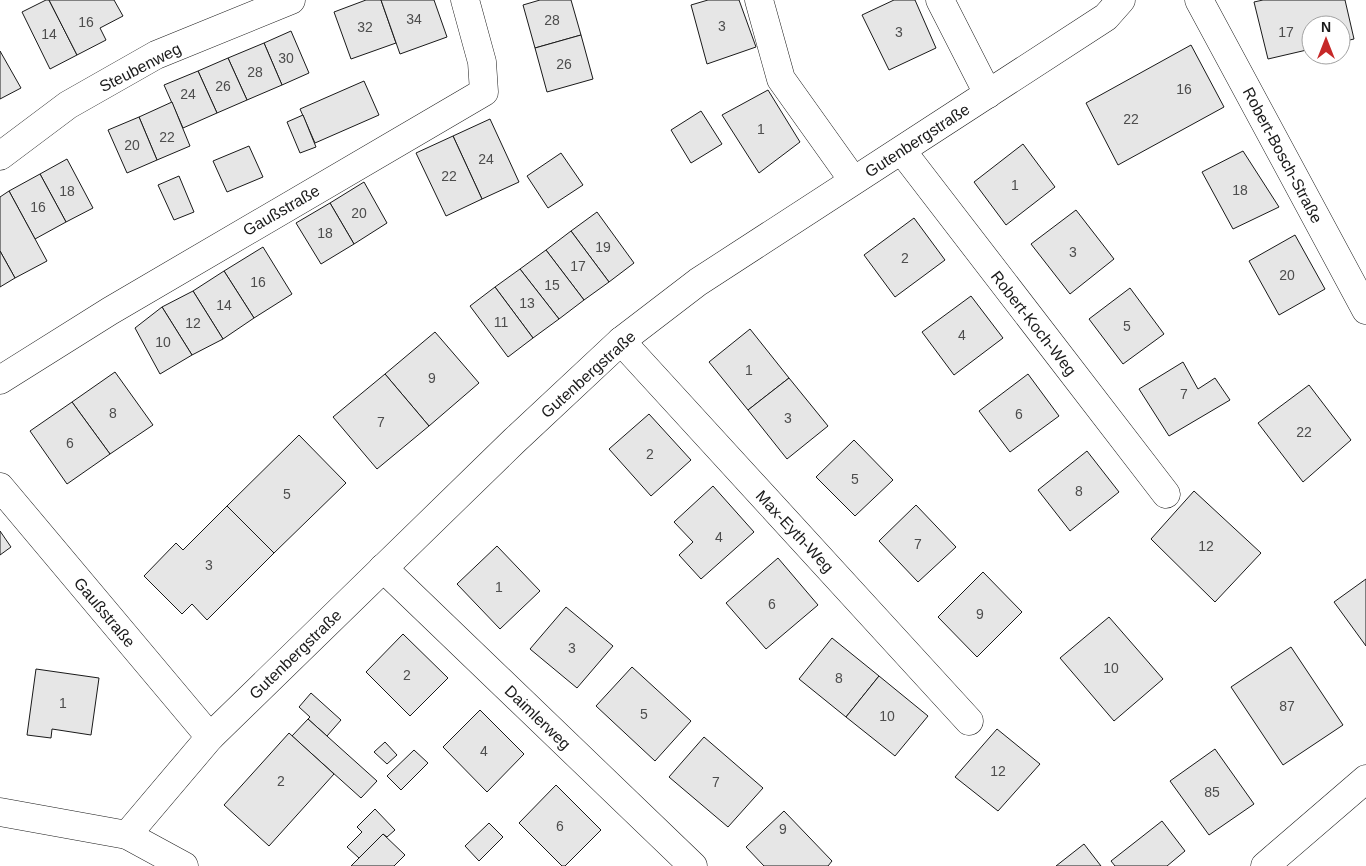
<svg xmlns="http://www.w3.org/2000/svg" width="1366" height="866" font-family="Helvetica,sans-serif">
<rect width="100%" height="100%" fill="#fff"/>
<g fill="#e6e6e6" stroke="#1a1a1a">
<polygon points="46,0 49,0 77,55 50,69 22,12"/>
<polygon points="49,0 114,0 123,16 100,28 106,40 77,55"/>
<polygon points="366,0 381,0 396,43 351,59 334,12"/>
<polygon points="381,0 434,0 447,37 400,54"/>
<polygon points="540,0 571,0 581,35 535,48 523,5"/>
<polygon points="708,0 739,0 756,47 707,64 691,5"/>
<polygon points="894,0 915,0 936,48 889,70 862,15"/>
<polygon points="1263,0 1345,0 1354,39 1341,42 1341,25 1311,25 1311,49 1268,59 1254,2"/>
<polygon points="291,31 309,73 282,85 264,43"/>
<polygon points="581,35 593,79 547,92 535,48"/>
<polygon points="264,43 282,85 247,100 228,58"/>
<polygon points="1191,45 1224,107 1118,165 1086,103"/>
<polygon points="0,51 21,88 0,99"/>
<polygon points="228,58 247,100 217,113 198,71"/>
<polygon points="198,71 217,113 183,128 164,85"/>
<polygon points="364,81 379,115 315,143 300,109"/>
<polygon points="768,90 800,142 759,173 722,115"/>
<polygon points="172,102 190,146 157,160 139,117"/>
<polygon points="701,111 722,144 691,163 671,130"/>
<polygon points="303,115 316,147 300,153 287,122"/>
<polygon points="139,117 157,160 127,173 108,130"/>
<polygon points="490,119 519,182 482,199 453,136"/>
<polygon points="453,136 482,199 446,216 416,153"/>
<polygon points="1023,144 1055,187 1006,225 974,182"/>
<polygon points="249,146 263,177 227,192 213,161"/>
<polygon points="1243,151 1279,207 1233,229 1202,172"/>
<polygon points="561,153 583,185 548,208 527,176"/>
<polygon points="67,159 93,208 66,222 40,174"/>
<polygon points="40,174 66,222 35,239 9,191"/>
<polygon points="179,176 194,212 174,220 158,185"/>
<polygon points="364,182 387,223 354,244 330,203"/>
<polygon points="9,191 47,261 15,278 0,251 0,197"/>
<polygon points="330,203 354,244 321,264 296,223"/>
<polygon points="1076,210 1114,259 1070,294 1031,244"/>
<polygon points="597,212 634,263 609,282 571,231"/>
<polygon points="914,218 945,260 895,297 864,255"/>
<polygon points="571,231 609,282 584,300 546,250"/>
<polygon points="1295,235 1325,289 1279,315 1249,261"/>
<polygon points="263,247 292,294 254,318 224,271"/>
<polygon points="546,250 584,300 559,319 520,269"/>
<polygon points="0,251 15,278 0,287"/>
<polygon points="520,269 559,319 533,338 495,287"/>
<polygon points="224,271 254,318 223,339 193,291"/>
<polygon points="495,287 533,338 508,357 470,306"/>
<polygon points="1130,288 1164,334 1123,364 1089,319"/>
<polygon points="193,291 223,339 192,355 162,307"/>
<polygon points="971,296 1003,338 954,375 922,332"/>
<polygon points="162,307 192,355 160,374 135,328"/>
<polygon points="750,329 789,378 748,410 709,362"/>
<polygon points="435,332 479,383 429,426 385,374"/>
<polygon points="1183,362 1198,389 1215,378 1230,400 1169,436 1139,389"/>
<polygon points="115,372 153,425 110,454 72,402"/>
<polygon points="385,374 429,426 377,469 333,417"/>
<polygon points="1028,374 1059,416 1010,452 979,411"/>
<polygon points="789,378 828,426 787,459 748,410"/>
<polygon points="1309,385 1351,440 1303,482 1258,423"/>
<polygon points="72,402 110,454 67,484 30,431"/>
<polygon points="649,414 691,460 651,496 609,449"/>
<polygon points="299,435 346,483 274,553 227,506"/>
<polygon points="854,440 893,480 855,516 816,477"/>
<polygon points="1087,451 1119,492 1070,531 1038,490"/>
<polygon points="713,486 754,532 701,579 679,555 693,542 674,522"/>
<polygon points="1194,491 1261,553 1215,602 1151,539"/>
<polygon points="916,505 956,547 918,582 879,541"/>
<polygon points="227,506 274,553 207,620 192,604 182,614 144,576 176,543 183,550"/>
<polygon points="0,531 11,547 0,555"/>
<polygon points="497,546 540,591 500,629 457,584"/>
<polygon points="778,558 818,605 766,649 726,603"/>
<polygon points="983,572 1022,612 977,657 938,617"/>
<polygon points="1366,579 1366,646 1334,602"/>
<polygon points="566,607 613,646 577,688 530,649"/>
<polygon points="1109,617 1163,679 1114,721 1060,658"/>
<polygon points="403,634 448,678 410,716 366,672"/>
<polygon points="832,638 879,676 846,717 799,679"/>
<polygon points="1291,647 1343,725 1283,765 1231,687"/>
<polygon points="632,667 691,721 655,761 596,706"/>
<polygon points="36,669 99,678 91,735 52,729 51,738 27,735"/>
<polygon points="879,676 928,716 895,756 846,717"/>
<polygon points="311,693 341,720 327,736 308,719 310,717 299,707"/>
<polygon points="480,710 524,754 487,792 443,747"/>
<polygon points="308,719 377,781 361,798 292,736"/>
<polygon points="997,729 1040,764 998,811 955,777"/>
<polygon points="289,733 334,774 269,846 224,805"/>
<polygon points="704,737 763,788 728,827 669,777"/>
<polygon points="385,742 397,755 387,764 374,752"/>
<polygon points="1215,749 1254,804 1209,835 1170,781"/>
<polygon points="414,750 428,763 401,790 387,776"/>
<polygon points="556,785 601,830 565,866 562,866 519,823"/>
<polygon points="375,809 395,830 387,837 383,834 359,858 347,847 362,832 357,827"/>
<polygon points="784,811 832,861 828,866 764,866 746,847"/>
<polygon points="1162,821 1185,851 1167,866 1115,866 1111,861"/>
<polygon points="489,823 503,837 479,861 465,846"/>
<polygon points="383,834 405,855 394,866 351,866"/>
<polygon points="1084,844 1101,866 1056,866"/>
</g>
<g fill="none" stroke-linecap="round" stroke-linejoin="round">
<g stroke="#1a1a1a" stroke-width="29">
<g id="street">
<polyline points="759,0 781,79 853,180"/>
<polyline points="940,0 988,94"/>
<polyline points="1199,0 1366,310"/>
<polyline points="902,151 1166,494"/>
<polyline points="0,156 68,105 156,55 291,0"/>
<polyline points="621,341 969,721"/>
<polyline points="0,380 110,311 484,92 482,62 465,0"/>
<polyline points="0,487 210,737"/>
<polyline points="383,568 693,866"/>
<polyline points="0,812 127,835 184,866"/>
<polyline points="127,835 210,737 514,441 621,341 698,282 1106,17 1121,0"/>
<polyline points="1265,866 1366,779"/>
</g>
</g>
<use href="#street" stroke="#fff" stroke-width="28"/>
</g>
<g text-anchor="middle" stroke-width="4" stroke-linejoin="round" paint-order="stroke">
<g font-size="14" fill="#4d4d4d">
<text x="414" y="24">34</text>
<text x="552" y="25">28</text>
<text x="86" y="27">16</text>
<text x="722" y="31">3</text>
<text x="365" y="32">32</text>
<text x="899" y="37">3</text>
<text x="1286" y="37">17</text>
<text x="49" y="39">14</text>
<text x="286" y="63">30</text>
<text x="564" y="69">26</text>
<text x="255" y="77">28</text>
<text x="223" y="91">26</text>
<text x="1184" y="94">16</text>
<text x="188" y="99">24</text>
<text x="1131" y="124">22</text>
<text x="761" y="134">1</text>
<text x="167" y="142">22</text>
<text x="132" y="150">20</text>
<text x="486" y="164">24</text>
<text x="449" y="181">22</text>
<text x="1015" y="190">1</text>
<text x="1240" y="195">18</text>
<text x="67" y="196">18</text>
<text x="38" y="212">16</text>
<text x="359" y="218">20</text>
<text x="325" y="238">18</text>
<text x="603" y="252">19</text>
<text x="1073" y="257">3</text>
<text x="905" y="263">2</text>
<text x="578" y="271">17</text>
<text x="1287" y="280">20</text>
<text x="258" y="287">16</text>
<text x="552" y="290">15</text>
<text x="527" y="308">13</text>
<text x="224" y="310">14</text>
<text x="501" y="327">11</text>
<text x="193" y="328">12</text>
<text x="1127" y="331">5</text>
<text x="962" y="340">4</text>
<text x="163" y="347">10</text>
<text x="749" y="375">1</text>
<text x="432" y="383">9</text>
<text x="1184" y="399">7</text>
<text x="113" y="418">8</text>
<text x="1019" y="419">6</text>
<text x="788" y="423">3</text>
<text x="381" y="427">7</text>
<text x="1304" y="437">22</text>
<text x="70" y="448">6</text>
<text x="650" y="459">2</text>
<text x="855" y="484">5</text>
<text x="1079" y="496">8</text>
<text x="287" y="499">5</text>
<text x="719" y="542">4</text>
<text x="918" y="549">7</text>
<text x="1206" y="551">12</text>
<text x="209" y="570">3</text>
<text x="499" y="592">1</text>
<text x="772" y="609">6</text>
<text x="980" y="619">9</text>
<text x="572" y="653">3</text>
<text x="1111" y="673">10</text>
<text x="407" y="680">2</text>
<text x="839" y="683">8</text>
<text x="63" y="708">1</text>
<text x="1287" y="711">87</text>
<text x="644" y="719">5</text>
<text x="887" y="721">10</text>
<text x="484" y="756">4</text>
<text x="998" y="776">12</text>
<text x="281" y="786">2</text>
<text x="716" y="787">7</text>
<text x="1212" y="797">85</text>
<text x="560" y="831">6</text>
<text x="783" y="834">9</text>
</g>
<g font-size="16" fill="#1a1a1a" stroke="#fff">
<text transform="translate(140 67) rotate(-27)" y="6">Steubenweg</text>
<text transform="translate(917 140) rotate(-33)" y="6">Gutenbergstraße</text>
<text transform="translate(1283 155) rotate(62)" y="6">Robert-Bosch-Straße</text>
<text transform="translate(281 210) rotate(-30)" y="6">Gaußstraße</text>
<text transform="translate(1034 323) rotate(52)" y="6">Robert-Koch-Weg</text>
<text transform="translate(588 374) rotate(-42)" y="6">Gutenbergstraße</text>
<text transform="translate(795 531) rotate(47)" y="6">Max-Eyth-Weg</text>
<text transform="translate(105 612) rotate(50)" y="6">Gaußstraße</text>
<text transform="translate(295 654) rotate(-44)" y="6">Gutenbergstraße</text>
<text transform="translate(538 717) rotate(44)" y="6">Daimlerweg</text>
</g>
</g>
<g transform="translate(1326 40)"><circle r="24" fill="#ffffff" stroke="#a3a3a3"/>
<path d="M0-4L9 19L0 12L-9 19Z" fill="#c62828"/>
<text y="-8" font-size="14" font-weight="bold" text-anchor="middle" fill="#1a1a1a">N</text>
</g>
</svg>
